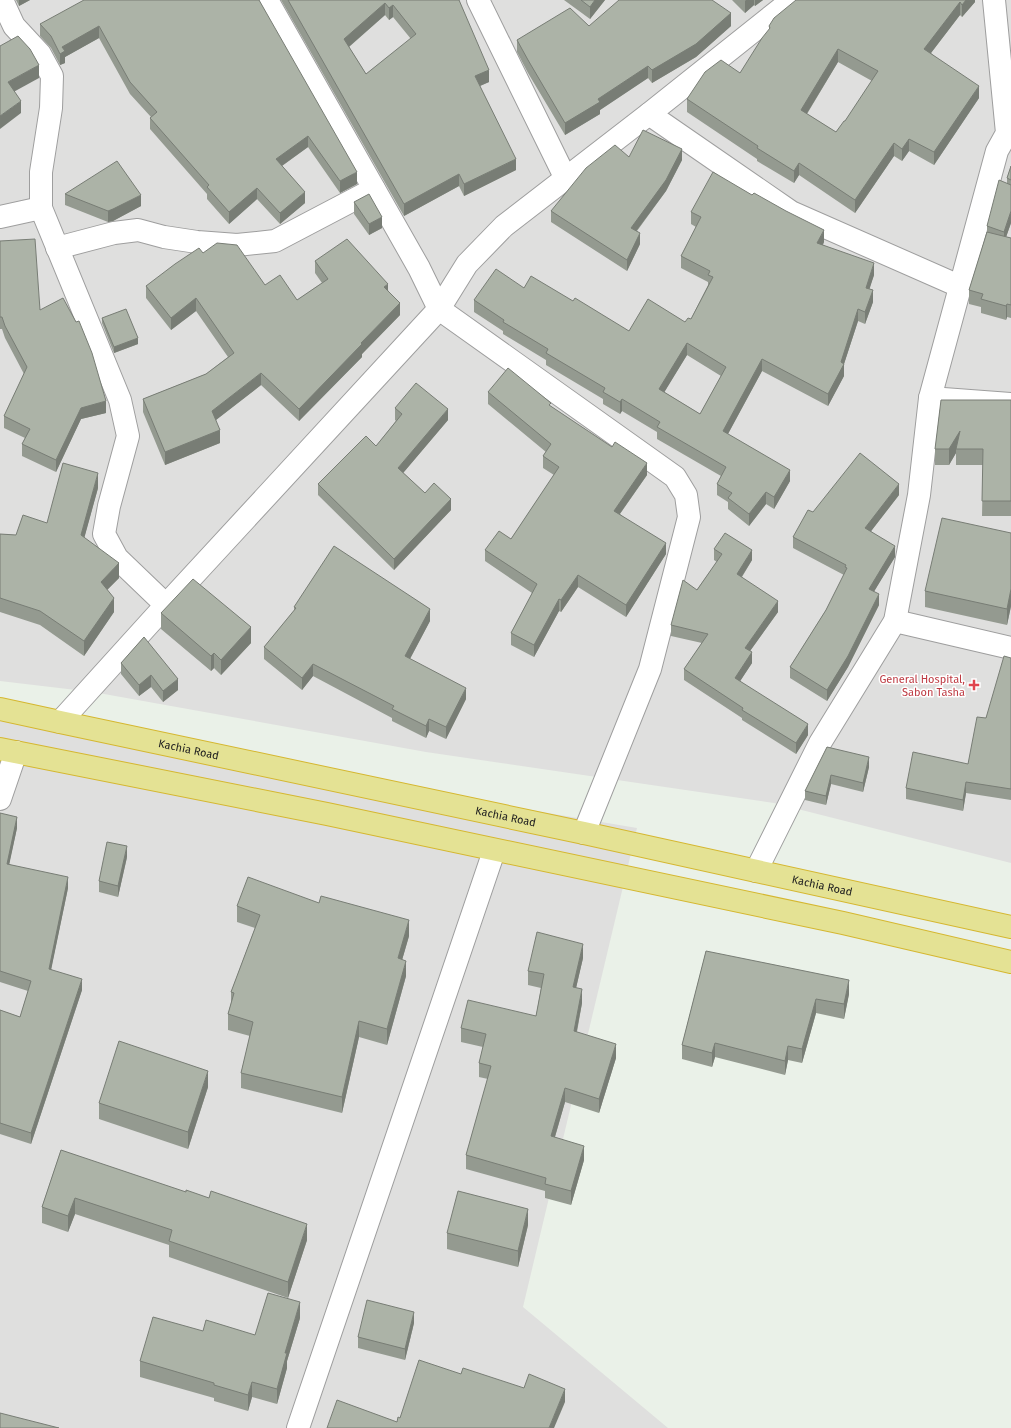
<svg xmlns="http://www.w3.org/2000/svg" width="1011" height="1428" font-family="'Fira Sans',sans-serif">
<rect width="100%" height="100%" fill="#eaf1e8"/>
<g fill="#dfdfde">
<polygon points="0,0 1011,0 1011,863 774,803 426,752 93,692 0,681"/>
<polygon points="0,721 637,828 523,1307 668,1428 0,1428"/>
</g>
<g fill="none" stroke-linecap="round" stroke-linejoin="round">
<g stroke="#9e9e9e" stroke-width="24">
<g id="minor">
<polyline points="2,0 14,26 40,54 52,76 51,108 41,172 41,208 120,400 128,436 109,506 104,534 117,558 166,605"/>
<polyline points="267,0 419,268 439,309 675,477 686,495 689,517 650,669 584,833"/>
<polyline points="478,0 566,179"/>
<polyline points="649,114 791,212 959,286"/>
<polyline points="0,217 41,208"/>
<polyline points="57,248 114,233 138,230 164,237 197,242 237,245 275,241 374,189"/>
<polyline points="930,398 1011,404"/>
<polyline points="895,621 1011,648"/>
<polyline points="60,722 166,605 439,309 467,264 504,226 649,114 792,0"/>
<polyline points="0,799 16,752"/>
<polyline points="756,871 820,743 895,621 919,495 930,398 997,151 1007,133 994,0"/>
<polyline points="298,1428 494,851"/>
</g>
</g>
<g stroke="#d5b730" stroke-width="24">
<g id="highway">
<path id="s1" d="M0,709l60,13 524,111 427,94"/>
<polyline points="0,749 327,814 843,923 1011,962"/>
</g>
</g>
<use href="#minor" stroke="#fff" stroke-width="22"/>
<use href="#highway" stroke="#e4e294" stroke-width="22"/>
</g>
<g fill="#949a90" fill-rule="evenodd">
<polygon points="16,0 30,0 19,6"/>
<polygon points="259,0 357,184 340,193 308,147 282,166 305,203 280,224 257,199 229,224 207,199 207,194 150,129 150,118 151,117 130,94 99,38 65,57 65,63 60,65 51,48 40,36 40,24"/>
<path d="M281,0h178l30,82 -9,4 36,84 -52,26 -5,-10 -55,30zM385,15l4,5 4,-3 18,22 -45,35 -17,-27z"/>
<polygon points="564,0 605,0 590,19"/>
<polygon points="732,0 763,0 755,6 754,5 745,13"/>
<path d="M975,0v2l-13,15 -2,-2 -29,38 48,45 -45,67 -25,-14 -7,10 -8,-5 -39,57 -56,-38 -5,8 -37,-22v-2l-70,-47v-13l53,-26 29,-43v-4zM838,62l34,19 -27,40 -9,11 -29,-18z"/>
<polygon points="589,26 731,26 696,57 652,83 648,78 600,110 600,114 565,135 528,73 517,52 517,40"/>
<polygon points="629,157 682,160 666,191 637,231 640,244 627,271 551,222 551,211"/>
<polygon points="1011,166 1011,223 1006,237 1011,238 1011,318 1007,317 1006,320 981,313 981,307 969,304 969,290 987,232 987,226 1007,183 1007,178"/>
<polygon points="65,194 141,206 113,221 108,222 65,205"/>
<polygon points="354,202 382,228 369,235 354,214"/>
<path d="M691,212l133,30 -1,3 51,30 -5,14 4,13 -8,22 -7,-3 -14,43v12l-16,30 -66,-35 -34,63 62,47 -16,28 -8,-5 -17,22 -21,-17v-7l-11,-7v-11l4,-8 -64,-37v-7l-35,-21 -2,3 -17,-10v-5l-57,-34v-5l-43,-26v-3l-29,-19v-12l50,-12 49,13 56,30 56,-9 6,-3 17,-34v-3l-27,-14v-12l15,-29 -5,-3zM687,355l34,21 -21,38 -36,-22z"/>
<polygon points="0,241 40,310 106,413 81,419 56,472 22,456 22,444 25,438 4,428 4,416 24,374 5,338 2,329 0,329"/>
<polygon points="203,253 265,285 297,300 322,283 315,273 315,261 388,290 400,315 362,354 362,357 299,421 261,385 216,420 220,443 165,465 143,412 143,399 206,374 228,357 196,311 171,330 146,298 146,286"/>
<polygon points="102,318 138,344 114,353 102,323"/>
<polygon points="488,392 551,407 647,475 620,514 666,554 626,617 578,587 561,612 559,611 534,657 511,645 511,633 532,593 485,561 485,550 511,539 554,475 543,468 543,456 546,452 488,404"/>
<polygon points="1011,400 1011,516 982,516 983,465 956,465 956,453 949,465 935,465 935,449"/>
<polygon points="395,408 448,420 403,473 425,493 451,510 394,570 318,495 318,484 376,446 396,421 395,420"/>
<polygon points="98,488 84,538 119,578 107,590 114,612 84,656 40,625 0,612 0,534 16,535 47,523"/>
<polygon points="899,495 871,531 895,557 874,591 879,605 848,667 827,701 790,678 790,667 826,610 844,575 793,548 793,537 813,512"/>
<polygon points="1011,533 1011,606 1007,625 925,607 925,591"/>
<polygon points="714,549 752,560 742,577 778,612 750,651 752,663 740,681 808,735 796,754 742,720 742,718 684,680 684,669 702,643 671,636 671,625 717,562 714,560"/>
<polygon points="294,607 430,621 410,659 466,699 446,739 429,731 426,738 392,721 392,718 313,676 302,690 264,659 264,647 294,611"/>
<polygon points="161,613 251,643 221,675 214,668 211,671 161,629"/>
<polygon points="144,637 178,690 163,702 151,687 139,696 121,674 121,663"/>
<polygon points="1011,658 1011,800 966,793 963,811 906,799 906,788 968,764 986,718"/>
<polygon points="827,747 869,767 863,792 831,784 826,805 805,800 805,791"/>
<polygon points="0,813 17,828 9,864 68,888 51,969 82,990 31,1144 0,1134 0,1010 20,1017 28,991 0,982"/>
<polygon points="127,857 118,897 99,892 99,881"/>
<polygon points="237,906 409,936 402,960 406,976 387,1045 359,1037 342,1113 241,1088 241,1073 250,1036 228,1030 228,1014 231,1003 231,992 255,928 237,922"/>
<polygon points="706,951 849,994 844,1019 816,1013 802,1063 788,1060 785,1075 715,1057 712,1067 682,1059 682,1045"/>
<polygon points="583,958 576,988 582,1003 577,1032 616,1058 599,1113 565,1102 555,1137 584,1160 571,1205 545,1198 545,1191 466,1169 466,1155 488,1079 479,1077 479,1063 483,1047 461,1042 461,1028 536,1016 541,988 528,985 528,971"/>
<polygon points="208,1087 188,1149 99,1119 99,1103"/>
<polygon points="61,1150 307,1240 288,1298 169,1257 169,1245 75,1214 68,1232 42,1223 42,1207"/>
<polygon points="528,1225 518,1267 447,1249 447,1233"/>
<polygon points="300,1318 287,1361 287,1368 277,1404 252,1397 248,1411 214,1401 214,1398 140,1377 140,1361 203,1331 255,1335"/>
<polygon points="414,1323 405,1360 358,1348 358,1337"/>
</g>
<g fill="#787d75">
<polygon points="19,0 30,0 19,6"/>
<polygon points="595,0 605,0 590,19 590,7"/>
<polygon points="746,0 754,0 754,5 745,13 745,1"/>
<polygon points="755,0 763,0 755,6"/>
<polygon points="966,0 975,0 975,2 962,17 962,5"/>
<polygon points="960,2 960,15 924,62 924,49"/>
<polygon points="385,3 385,15 344,51 344,39"/>
<polygon points="393,5 393,17 389,20 389,8"/>
<polygon points="731,13 731,26 696,57 652,83 652,70"/>
<polygon points="99,26 99,38 65,57 65,63 60,65 60,54 62,47"/>
<polygon points="838,49 838,62 801,123 801,110"/>
<polygon points="39,65 39,78 8,95 8,82"/>
<polygon points="648,66 648,78 600,110 600,114 565,135 565,123 598,99"/>
<polygon points="489,70 489,82 475,88 475,76"/>
<polygon points="979,86 979,98 934,165 934,152"/>
<polygon points="21,101 21,113 0,129 0,116"/>
<polygon points="308,136 308,147 276,170 276,159"/>
<polygon points="909,139 909,151 902,161 902,149"/>
<polygon points="894,143 894,156 855,213 855,200"/>
<polygon points="682,149 682,160 666,191 631,238 631,228"/>
<polygon points="516,159 516,170 464,196 464,184"/>
<polygon points="799,163 799,175 794,183 794,171"/>
<polygon points="357,172 357,184 340,193 340,181"/>
<polygon points="459,174 459,186 404,216 404,204"/>
<polygon points="257,188 257,199 229,224 229,212"/>
<polygon points="305,192 305,203 280,224 280,213"/>
<polygon points="141,195 141,206 113,221 108,222 108,211"/>
<polygon points="1011,211 1011,223 1004,243 1004,232"/>
<polygon points="382,217 382,228 369,235 369,224"/>
<polygon points="824,230 824,242 817,255 817,243"/>
<polygon points="640,233 640,244 627,271 627,260"/>
<polygon points="874,263 874,275 866,300 866,288"/>
<polygon points="388,284 388,297 384,287"/>
<polygon points="873,290 873,302 865,324 865,312"/>
<polygon points="196,298 196,311 171,330 171,318"/>
<polygon points="400,303 400,315 362,354 362,357 299,421 299,409 361,343"/>
<polygon points="1007,304 1007,317 1006,320 1006,306"/>
<polygon points="858,309 858,321 844,364 844,376 828,406 828,394 841,362"/>
<polygon points="138,338 138,344 114,353 114,347"/>
<polygon points="687,343 687,355 659,401 659,389"/>
<polygon points="762,359 762,371 723,443 723,431"/>
<polygon points="261,373 261,385 212,423 212,411"/>
<polygon points="622,399 622,411 620,414 620,402"/>
<polygon points="106,401 106,413 81,419 56,472 56,460 81,408"/>
<polygon points="448,409 448,420 398,479 398,468"/>
<polygon points="220,430 220,443 165,465 165,452"/>
<polygon points="960,431 956,449 956,453 949,465 949,449"/>
<polygon points="647,463 647,475 614,522 614,511"/>
<polygon points="790,470 790,481 774,509 774,497"/>
<polygon points="98,473 98,488 81,550 81,535"/>
<polygon points="899,484 899,495 865,539 865,528"/>
<polygon points="766,492 766,504 749,526 749,514"/>
<polygon points="451,499 451,510 394,570 394,559"/>
<polygon points="666,543 666,554 626,617 626,605"/>
<polygon points="895,546 895,557 869,600 869,589"/>
<polygon points="752,550 752,560 737,584 737,574"/>
<polygon points="119,563 119,578 101,596 101,582"/>
<polygon points="578,575 578,587 561,612 561,600"/>
<polygon points="1011,589 1011,606 1007,625 1007,609"/>
<polygon points="879,594 879,605 848,667 827,701 827,690"/>
<polygon points="114,598 114,612 84,656 84,641"/>
<polygon points="559,599 559,611 534,657 534,645"/>
<polygon points="778,601 778,612 745,658 745,648"/>
<polygon points="430,609 430,621 405,668 405,656"/>
<polygon points="251,627 251,643 221,675 221,660"/>
<polygon points="752,652 752,663 735,689 735,678"/>
<polygon points="214,653 214,668 211,671 211,656"/>
<polygon points="313,664 313,676 302,690 302,678"/>
<polygon points="151,675 151,687 139,696 139,685"/>
<polygon points="178,679 178,690 163,702 163,691"/>
<polygon points="466,688 466,699 446,739 446,727"/>
<polygon points="429,719 429,731 426,738 426,726"/>
<polygon points="808,724 808,735 796,754 796,743"/>
<polygon points="869,757 869,767 863,792 863,783"/>
<polygon points="831,775 831,784 826,805 826,796"/>
<polygon points="966,782 966,793 963,811 963,800"/>
<polygon points="17,817 17,828 7,875 7,864"/>
<polygon points="127,846 127,857 118,897 118,886"/>
<polygon points="68,877 68,888 49,980 49,969"/>
<polygon points="409,920 409,936 398,974 398,958"/>
<polygon points="583,944 583,958 573,1001 573,987"/>
<polygon points="406,961 406,976 387,1045 387,1029"/>
<polygon points="82,979 82,990 31,1144 31,1133"/>
<polygon points="849,980 849,994 844,1019 844,1004"/>
<polygon points="582,989 582,1003 574,1045 574,1031"/>
<polygon points="816,999 816,1013 802,1063 802,1049"/>
<polygon points="359,1021 359,1037 342,1113 342,1097"/>
<polygon points="715,1043 715,1057 712,1067 712,1053"/>
<polygon points="616,1044 616,1058 599,1113 599,1099"/>
<polygon points="788,1046 788,1060 785,1075 785,1061"/>
<polygon points="208,1071 208,1087 188,1149 188,1132"/>
<polygon points="565,1088 565,1102 551,1150 551,1136"/>
<polygon points="584,1146 584,1160 571,1205 571,1191"/>
<polygon points="75,1198 75,1214 68,1232 68,1216"/>
<polygon points="528,1209 528,1225 518,1267 518,1251"/>
<polygon points="307,1224 307,1240 288,1298 288,1282"/>
<polygon points="300,1302 300,1318 287,1361 287,1368 277,1404 277,1389 285,1353"/>
<polygon points="414,1312 414,1323 405,1360 405,1349"/>
<polygon points="252,1382 252,1397 248,1411 248,1395"/>
<polygon points="565,1389 565,1402 554,1428 549,1428"/>
</g>
<g fill="#acb3a7" stroke="#787d75" fill-rule="evenodd">
<polygon points="84,0 259,0 357,172 340,181 308,136 276,159 305,192 280,213 257,188 229,212 207,187 209,185 150,118 157,112 130,82 99,26 62,47 65,51 60,54 51,36 40,24"/>
<path d="M288,0h171l30,70 -14,6 41,83 -52,25 -5,-10 -55,30zM385,3l4,5 4,-3 23,29 -50,40 -22,-35z"/>
<polygon points="581,0 595,0 590,7"/>
<polygon points="619,0 712,0 731,13 696,44 652,70 648,66 598,99 600,102 565,123 528,60 517,40 570,8 589,26"/>
<path d="M796,0h170l-4,5 -2,-3 -36,47 55,37 -45,66 -25,-13 -7,10 -8,-6 -39,57 -56,-37 -5,8 -37,-23 1,-2 -71,-47 18,-27 16,-12 19,13 22,-35 8,-10 -1,-2 5,-8zM838,49l40,22 -33,50h-1l-8,11 -35,-22z"/>
<polygon points="18,36 30,49 39,65 8,82 21,101 0,116 0,46"/>
<polygon points="643,130 682,149 666,180 631,228 640,233 627,260 551,211 586,168 615,145 629,157"/>
<polygon points="117,161 141,195 113,209 108,211 65,194"/>
<polygon points="1011,166 1011,180 1007,178"/>
<path d="M713,172l39,23 2,-2 32,18 38,19 -7,13 57,20 -8,25 7,2 -8,22 -7,-3 -17,53 3,2 -16,30 -66,-35 -39,72 67,39 -16,27 -8,-5 -17,22 -21,-16 4,-5 -15,-9 9,-17 -69,-40 3,-5 -38,-23 -2,3 -17,-10 2,-4 -59,-35 2,-4 -45,-27 1,-2 -30,-20 22,-31 28,19 7,-12 42,25 2,-3 54,33 19,-32 37,23 3,-4 3,1 22,-42 -5,-2 2,-4 -29,-15 20,-39 -10,-5zM687,343l39,24 -26,47 -41,-25z"/>
<polygon points="999,180 1011,185 1011,211 1004,232 987,226"/>
<polygon points="369,194 382,217 369,224 354,202"/>
<polygon points="987,232 1011,238 1011,305 1007,304 1006,306 981,299 983,294 969,290"/>
<polygon points="35,239 40,310 63,298 76,322 79,321 92,353 106,401 81,408 56,460 22,444 30,429 4,416 27,367 5,326 2,317 0,317 0,241"/>
<polygon points="347,239 388,284 384,287 400,303 361,343 362,344 299,409 261,373 212,411 220,430 165,452 143,399 206,374 234,353 196,298 171,318 146,286 175,264 199,248 203,253 217,243 237,245 265,285 280,275 297,300 328,279 315,261"/>
<polygon points="126,309 138,338 114,347 102,318"/>
<polygon points="508,368 551,403 549,405 612,447 615,442 647,463 614,511 666,543 626,605 578,575 561,600 559,599 534,645 511,633 537,584 485,550 499,531 511,539 559,467 543,456 551,444 488,392"/>
<polygon points="416,383 448,409 398,468 425,493 434,483 451,499 394,559 318,484 366,436 376,446 402,414 395,408"/>
<polygon points="941,400 1011,400 1011,501 982,501 983,449 956,449 960,431 949,449 935,449"/>
<polygon points="860,453 899,484 865,528 895,546 869,589 879,594 848,656 827,690 790,667 826,610 847,568 845,567 846,565 793,537 808,510 813,512"/>
<polygon points="63,463 98,473 81,535 119,563 101,582 114,598 84,641 40,611 0,598 0,534 16,535 23,515 47,523"/>
<polygon points="942,518 1011,533 1011,589 1007,609 925,591"/>
<polygon points="725,533 752,550 737,574 778,601 745,648 752,652 735,678 808,724 796,743 742,710 743,708 684,669 708,634 671,625 683,580 697,590 722,554 714,549"/>
<polygon points="334,546 430,609 405,656 466,688 446,727 429,719 426,726 392,709 394,706 313,664 302,678 264,647 296,608 294,607"/>
<polygon points="193,579 251,627 221,660 214,653 211,656 161,613"/>
<polygon points="144,637 178,679 163,691 151,675 139,685 121,663"/>
<polygon points="1004,656 1011,658 1011,789 966,782 963,800 906,788 913,752 968,764 977,717 986,718"/>
<polygon points="827,747 869,757 863,783 831,775 826,796 805,791"/>
<polygon points="0,813 17,817 7,864 68,877 49,969 82,979 31,1133 0,1123 0,1010 20,1017 31,981 0,971"/>
<polygon points="107,842 127,846 118,886 99,881"/>
<polygon points="248,877 319,903 321,896 409,920 398,958 406,961 387,1029 359,1021 342,1097 241,1073 253,1022 228,1014 234,993 231,992 260,915 237,906"/>
<polygon points="537,932 583,944 573,987 582,989 574,1031 616,1044 599,1099 565,1088 551,1136 584,1146 571,1191 545,1184 546,1178 466,1155 491,1066 479,1063 486,1034 461,1028 468,1000 536,1016 544,974 528,971"/>
<polygon points="706,951 849,980 844,1004 816,999 802,1049 788,1046 785,1061 715,1043 712,1053 682,1045"/>
<polygon points="119,1041 208,1071 188,1132 99,1103"/>
<polygon points="61,1150 186,1192 186,1190 209,1198 211,1191 307,1224 288,1282 169,1241 172,1230 75,1198 68,1216 42,1207"/>
<polygon points="458,1191 528,1209 518,1251 447,1233"/>
<polygon points="268,1293 300,1302 285,1353 287,1353 277,1389 252,1382 248,1395 214,1385 214,1383 140,1361 153,1317 203,1331 206,1320 255,1335"/>
<polygon points="367,1300 414,1312 405,1349 358,1337"/>
<polygon points="419,1360 461,1374 463,1368 524,1388 529,1374 565,1389 549,1428 327,1428 337,1400 397,1422 398,1417 400,1418"/>
<polygon points="0,1413 59,1428 0,1428"/>
</g>
<path fill="#e0444e" stroke="#fff" stroke-width="1.5" d="M972 679h4v4h4v4h-4v4h-4v-4h-4v-4h4z"/>
<g text-anchor="middle" stroke-width="3" stroke-linejoin="round" paint-order="stroke">
<g font-size="11" fill="#be3a42" stroke="#fff" text-anchor="end">
<text x="965" y="683">General Hospital,<tspan x="965" dy="13">Sabon Tasha</tspan></text>
</g>
<g font-size="11" fill="#212121" stroke="#fff">
<text dy="4" stroke="none"><textPath href="#s1" startOffset="193">Kachia Road</textPath></text>
<text dy="4" stroke="none"><textPath href="#s1" startOffset="517">Kachia Road</textPath></text>
<text dy="4" stroke="none"><textPath href="#s1" startOffset="841">Kachia Road</textPath></text>
</g>
</g>
</svg>
